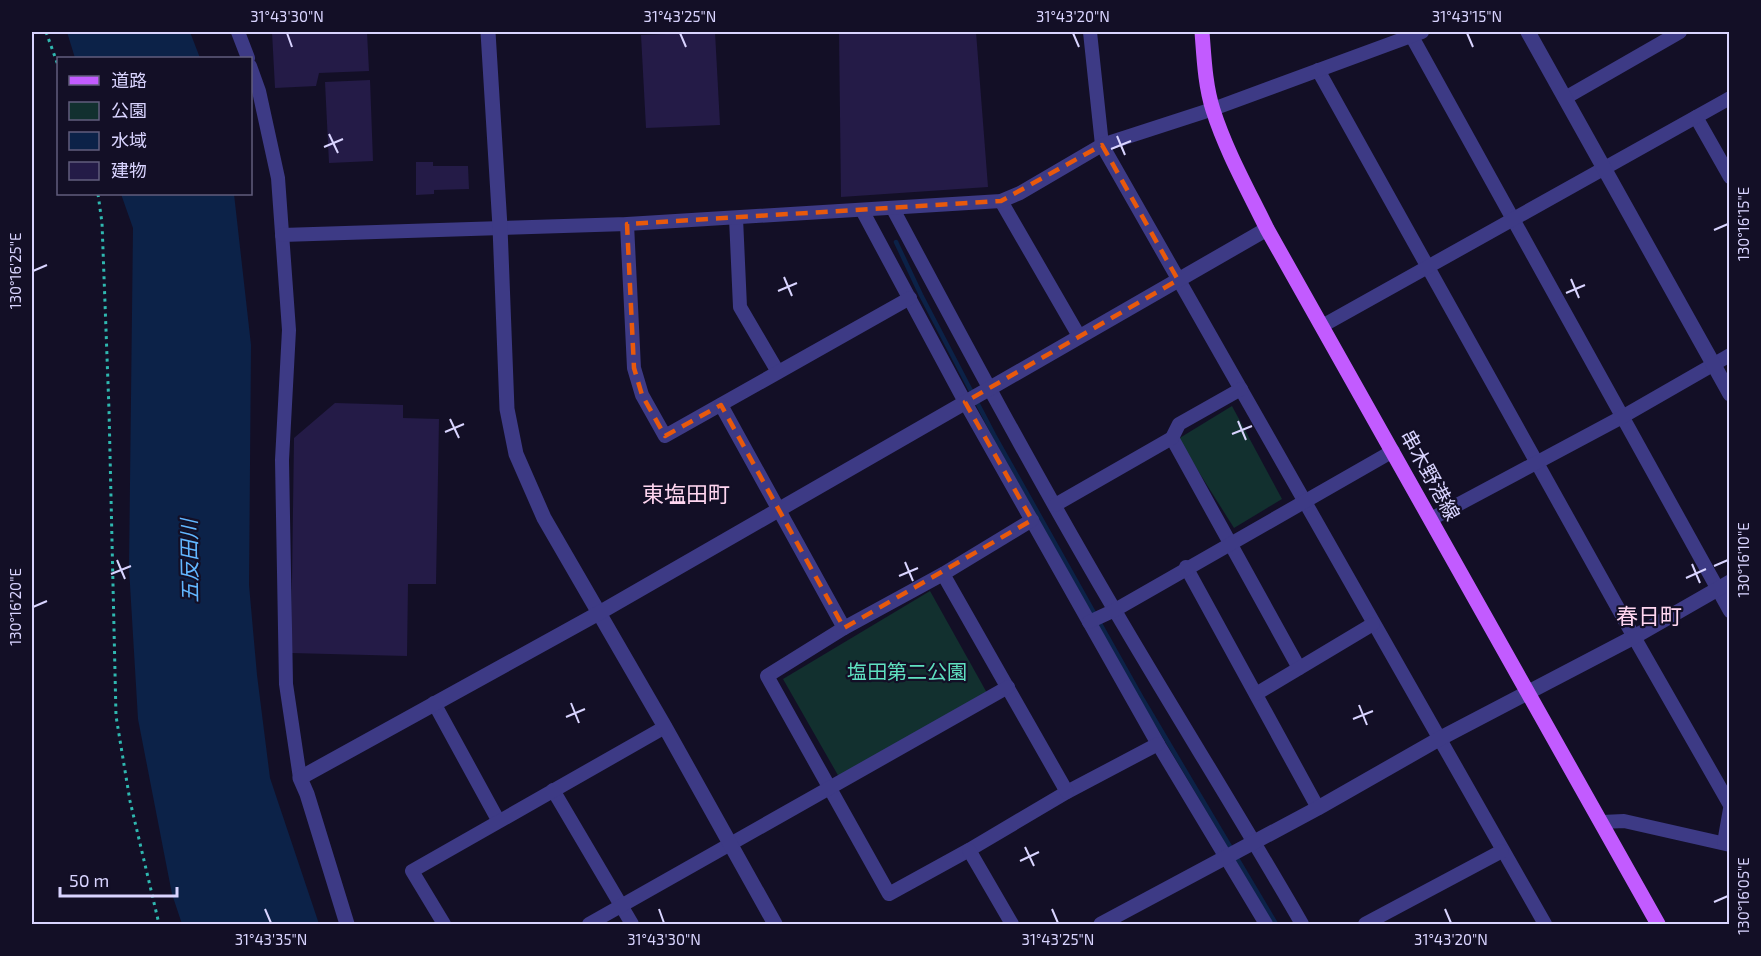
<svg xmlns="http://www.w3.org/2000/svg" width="1761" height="956" font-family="'Exo 2','Noto Sans JP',sans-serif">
<rect width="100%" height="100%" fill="#130f26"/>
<g fill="#12302f">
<polygon points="1232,406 1282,499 1234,528 1178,439"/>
<polygon points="930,591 987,693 839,777 783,679"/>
</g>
<g fill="#0c2248">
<polygon points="67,32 190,32 200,58 75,58"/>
<polygon points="121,194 234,194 251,345 249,585 257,675 270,778 319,924 182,924 172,894 138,719 129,568 133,228"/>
</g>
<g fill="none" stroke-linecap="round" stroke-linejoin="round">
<polyline stroke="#0c2248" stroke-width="4.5" points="896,242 921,295 994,435 1143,700 1276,924"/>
</g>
<g fill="#241b47">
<polygon points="272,32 367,32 369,71 319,73 316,86 275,88"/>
<polygon points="715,32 720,125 646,128 641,35"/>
<polygon points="839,32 976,32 988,187 841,197"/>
<polygon points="370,80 373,161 329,163 325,82"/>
<polygon points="416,162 433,162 433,166 468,166 469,189 434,190 434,194 416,195"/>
<polygon points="335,403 403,405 403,418 439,419 436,584 408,584 407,656 291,653 294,438"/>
</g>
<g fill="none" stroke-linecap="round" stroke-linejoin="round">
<g stroke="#2fb8b0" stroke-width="3" stroke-dasharray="3 4.5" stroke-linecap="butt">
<polyline points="46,32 58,65"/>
<polyline points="98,194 102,223 109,410 116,716 130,801 159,924"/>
</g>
<g stroke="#3d3a85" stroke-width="14">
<polyline points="238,32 248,58"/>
<polyline points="1090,32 1102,145 1545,924"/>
<polyline points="1411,35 1730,611"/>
<polyline points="250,66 259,91 278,178 289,330 282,460 286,684 300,778"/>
<polyline points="1318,70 1634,637 1730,805"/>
<polyline points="1565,98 1680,32"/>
<polyline points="1696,117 1730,177"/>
<polyline points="1001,201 1079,336"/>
<path d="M893,209c72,135 144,269 221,400 62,106 127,209 188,315"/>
<polyline points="862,210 965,402 1158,744 1266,924"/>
<polyline points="736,218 740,307 778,372"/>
<polyline points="627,224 634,368 642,395 665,436 910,298"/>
<polyline points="282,235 627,224 1001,201 1020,193 1102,145 1213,109 1422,32"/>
<polyline points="1322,326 1730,98"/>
<polyline points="721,405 844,628"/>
<polyline points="1172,438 1299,668"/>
<polyline points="1055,505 1172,438 1179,424 1241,389"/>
<polyline points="1431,519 1622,417 1730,355"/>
<polyline points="1032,520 943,574 844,628 767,676 889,894 969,850 1067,792 1158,744"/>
<polyline points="1186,567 1318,808"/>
<polyline points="943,574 1067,792"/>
<polyline points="1089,622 1115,610 1393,451"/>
<polyline points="1256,694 1373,624"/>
<polyline points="434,703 498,820"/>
<polyline points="553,790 632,924"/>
<polyline points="1602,822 1624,821 1730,845"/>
<polyline points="1724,843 1730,809"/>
<polyline points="969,850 1012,924"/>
<polyline points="444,924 412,871 665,727"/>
<polyline points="589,924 1008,687"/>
<polyline points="1365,924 1502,851"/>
</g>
<g stroke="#3d3a85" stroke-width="15">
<polyline points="488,32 500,227 507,409 516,454 544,518 665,727 775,924"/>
<polyline points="1528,32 1730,394"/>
<polyline points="347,924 307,794 300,778 599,613 1267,229"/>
<polyline points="1101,924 1318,808 1439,739 1634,637 1730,582"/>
</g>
<path stroke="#c25bff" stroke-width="15" d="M1202,32c2,25 3,53 11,78 13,41 35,80 54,119l391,695"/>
</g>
<path fill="none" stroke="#e8590c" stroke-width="4.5" stroke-dasharray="12 8" stroke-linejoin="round" d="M1102,145l76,135 -213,122 67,118 -188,108 -123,-223 -56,31 -23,-41 -8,-27 -7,-144 374,-23z"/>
<path fill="none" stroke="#d9d4ff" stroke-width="2" d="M287,33l5,14M680,33l6,14M1073,33l6,14M1467,33l6,14M329,134l9,19M1117,136l8,19M324,147l19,-8M1111,149l20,-8M1714,230l14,-6M33,271l14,-6M784,277l8,19M1571,279l8,19M778,291l19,-8M1566,293l19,-8M450,419l9,19M1238,421l8,19M445,432l19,-8M1232,434l20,-8M117,560l8,19M905,562l8,19M1692,564l8,19M1714,566l14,-6M111,574l20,-8M899,576l19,-8M1686,578l20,-9M33,607l14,-6M571,703l8,20M1359,705l8,20M566,717l19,-8M1353,719l20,-8M1025,847l9,19M1020,861l19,-9M1714,902l14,-6M265,909l6,14M659,909l5,14M1052,909l6,14M1445,909l6,14"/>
<g text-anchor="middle" stroke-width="4.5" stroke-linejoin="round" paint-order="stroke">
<g font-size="20" fill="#d9d4ff" stroke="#130f26">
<text transform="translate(1430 475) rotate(61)" y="7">串木野港線</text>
</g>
<g font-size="20" fill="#5fe0c0" stroke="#130f26">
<text x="907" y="679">塩田第二公園</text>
</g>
<g font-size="21" font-style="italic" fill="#62b6ff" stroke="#130f26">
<text transform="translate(190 561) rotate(-91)" y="7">五反田川</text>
</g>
<g font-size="22" fill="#ffd6f0" stroke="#130f26">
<text x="686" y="502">東塩田町</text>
<text x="1649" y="624">春日町</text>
</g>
</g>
<rect width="1761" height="956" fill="none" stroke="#130f26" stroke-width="66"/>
<rect x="57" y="57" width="195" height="138" fill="#130f26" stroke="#625e7d" stroke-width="1.5"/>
<rect x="69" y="76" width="30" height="9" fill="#c25bff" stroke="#625e7d" stroke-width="1.5"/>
<text x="111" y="87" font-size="18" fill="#d9d4ff">道路</text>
<rect x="69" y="102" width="30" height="18" fill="#12302f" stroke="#625e7d" stroke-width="1.5"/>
<text x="111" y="117" font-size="18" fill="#d9d4ff">公園</text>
<rect x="69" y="132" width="30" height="18" fill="#0c2248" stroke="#625e7d" stroke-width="1.5"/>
<text x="111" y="147" font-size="18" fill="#d9d4ff">水域</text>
<rect x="69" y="162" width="30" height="18" fill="#241b47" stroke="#625e7d" stroke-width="1.5"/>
<text x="111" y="177" font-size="18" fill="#d9d4ff">建物</text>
<path d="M60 887v9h117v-9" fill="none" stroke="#d9d4ff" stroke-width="3"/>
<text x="69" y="887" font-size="18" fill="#d9d4ff" stroke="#130f26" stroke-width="4.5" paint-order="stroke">50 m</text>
<rect x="33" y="33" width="1695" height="890" fill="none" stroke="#d9d4ff" stroke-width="2"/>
<g font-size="15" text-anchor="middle" fill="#d9d4ff">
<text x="287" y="22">31°43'30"N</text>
<text x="680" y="22">31°43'25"N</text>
<text x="1073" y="22">31°43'20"N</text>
<text x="1467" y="22">31°43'15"N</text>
<text transform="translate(1744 224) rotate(-90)" y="5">130°16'15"E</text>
<text transform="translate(16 271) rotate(-90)" y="5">130°16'25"E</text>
<text transform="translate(1744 560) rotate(-90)" y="5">130°16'10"E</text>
<text transform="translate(16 607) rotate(-90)" y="5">130°16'20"E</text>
<text transform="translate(1744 896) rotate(-90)" y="5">130°16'05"E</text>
<text x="271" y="945">31°43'35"N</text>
<text x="664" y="945">31°43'30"N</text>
<text x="1058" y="945">31°43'25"N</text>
<text x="1451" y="945">31°43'20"N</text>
</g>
</svg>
